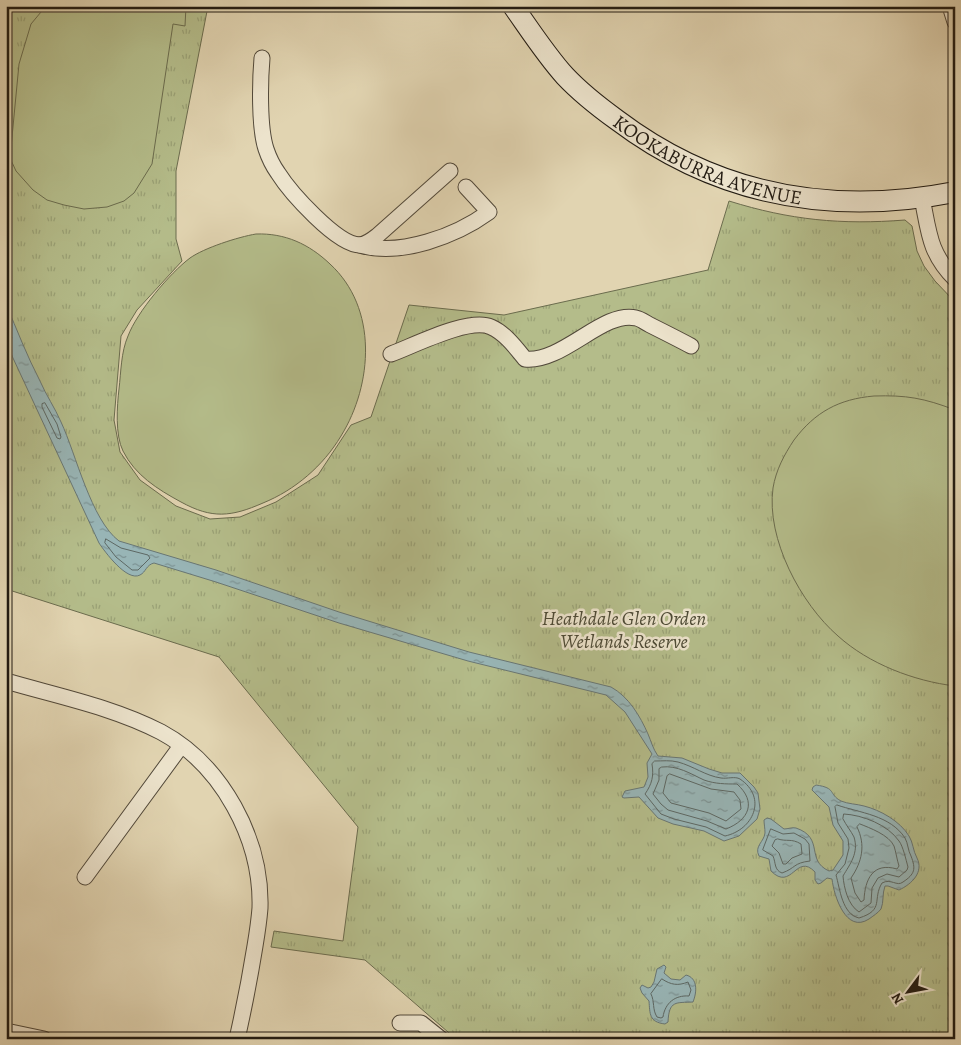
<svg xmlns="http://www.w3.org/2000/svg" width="961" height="1045" font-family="Alegreya,serif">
<defs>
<pattern id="park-tufts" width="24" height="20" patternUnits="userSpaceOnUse" patternTransform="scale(1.25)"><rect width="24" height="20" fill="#b4bc8a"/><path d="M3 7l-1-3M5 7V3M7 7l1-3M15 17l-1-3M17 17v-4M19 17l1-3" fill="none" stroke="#9aa176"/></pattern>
<pattern id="water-ripples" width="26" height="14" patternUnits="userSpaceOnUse" patternTransform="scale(1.25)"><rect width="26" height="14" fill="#98b5b6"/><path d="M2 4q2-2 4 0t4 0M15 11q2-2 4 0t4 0" fill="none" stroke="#7c9293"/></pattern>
</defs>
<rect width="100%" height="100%" fill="#e1d4b1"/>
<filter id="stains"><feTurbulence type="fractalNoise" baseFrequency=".004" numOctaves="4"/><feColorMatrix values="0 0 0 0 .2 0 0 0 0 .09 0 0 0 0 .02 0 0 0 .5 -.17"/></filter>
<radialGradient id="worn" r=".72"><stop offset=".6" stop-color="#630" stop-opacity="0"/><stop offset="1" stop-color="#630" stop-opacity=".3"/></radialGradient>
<path fill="url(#park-tufts)" stroke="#6b6c4e" d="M6,6h202l-32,165v68l6,22 -45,49 -16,26 -7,84 6,32 20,28 36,26 34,13 30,-2 36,-15 42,-27 33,-50 20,-8 38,-112 95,10 204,-45 21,-69c61,19 112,24 176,19l7,6 5,25 7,15 11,15 20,21v737h-499l-91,-79 -94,-13 3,-16 69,10 15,-114 -139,-170 -213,-68z"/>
<g fill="#b4bc8a" stroke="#6b6c4e">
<polygon points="42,6 186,6 185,26 173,24 152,164 134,193 124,201 107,207 84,209 64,205 47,200 33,190 16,171 10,158 19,64 31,24 41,12"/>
<path d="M256,234c29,-1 53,10 74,30 48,44 43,120 11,172 -18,30 -46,54 -78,67 -32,14 -51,16 -82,-1 -24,-13 -46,-27 -58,-51 -8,-16 -6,-45 -4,-62 2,-17 2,-37 9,-53 9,-24 42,-63 62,-78 14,-10 48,-21 66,-24z"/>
<path d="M874,396c32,-1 50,2 81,14v276c-41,-5 -86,-22 -117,-50 -37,-32 -72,-97 -65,-148 3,-18 11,-33 21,-48 21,-28 45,-41 80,-44z"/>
</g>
<g fill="url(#water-ripples)" stroke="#697774">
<path d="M6,304c11,26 21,52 34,77 6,14 15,27 21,41 15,32 30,98 58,119l97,29 123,42 130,40 142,35c18,10 29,29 37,47 3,7 5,15 10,22l24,2 27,11 13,4h18l14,14 4,6 2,16 -3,10 -18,17 -15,5 -20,-10 -31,-7 -15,-6 -19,-21 -15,1 -2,-1 3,-6 19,-4 4,-10 -1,-14 5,-9 -27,-42 -19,-17 -138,-34 -129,-38 -123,-41 -62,-19c-8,2 -8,9 -14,12 -13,7 -35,-23 -41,-32l-93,-200z"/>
<path d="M816,785c21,3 12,9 25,16 7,3 16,3 23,5 16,4 36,15 45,30 4,6 4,15 8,22 7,14 -5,26 -18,32l-11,-4h-3c-3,8 -1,16 -4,23 -3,4 -8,7 -12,10 -23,15 -35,-23 -37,-40l-5,-1 -6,5 -3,1 -3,-4v-8c-19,-20 -23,20 -44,-1l-2,-12 -10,-3c-5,-10 5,-14 6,-23 0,-5 -1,-9 -1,-13l3,-2 4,1 13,10c4,0 8,-2 12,-1 29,10 9,32 33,43l4,-1 10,-15v-14l-10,-16 -4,-18 -17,-17 1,-3z"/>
<path d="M664,965l2,2 -2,6 7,6 9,1 6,-5c12,3 11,17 7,27 -17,1 -24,-2 -25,20l-3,2c-16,-2 -15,-10 -16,-23l-7,-8 -2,-5 2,-3 6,3 3,-1 3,-5 3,-13z"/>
</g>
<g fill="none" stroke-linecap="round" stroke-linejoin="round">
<g stroke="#5d6864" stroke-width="1">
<polygon points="45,403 57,424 61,437 60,439 57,438 42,407 42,404"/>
<polygon points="106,539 121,548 148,555 150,558 138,570 132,570 116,557 105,543"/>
<path d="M655,761c8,0 15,-1 23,1 15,4 28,14 43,16 6,1 14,-2 19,1 28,19 13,51 -15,57l-19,-9 -32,-8 -13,-5 -16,-20c7,-10 9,-18 7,-30z"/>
<path d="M662,767c15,-2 29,7 42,13 11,4 22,4 33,4 20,18 12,36 -11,45l-19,-8 -39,-11 -7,-6 -8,-10 6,-14v-11z"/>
<polygon points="670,774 711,789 734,792 740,800 741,809 726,821 709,813 671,803 663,793 667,776"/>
<path d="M837,805c23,8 53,10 68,33 3,5 3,13 6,18 5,13 4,18 -8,26 -6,5 -12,-4 -21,1 -10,16 3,27 -23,35 -17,-4 -19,-29 -23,-43l9,-11 4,-16 -1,-9 -10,-16 -3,-16z"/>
<path d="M844,814c19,1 44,11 55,27 4,5 7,19 9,26l-1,3 -8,7 -12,-3 -9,4 -6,10 -1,15 -12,9c-11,-7 -15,-24 -16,-36 7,-12 16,-23 11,-39 -3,-6 -8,-12 -11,-18z"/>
<path d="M860,824c10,4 29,11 34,22 2,6 3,14 5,20l-2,3c-24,-7 -32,10 -33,31l-3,2 -6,-9 -4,-15c11,-16 15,-33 6,-51z"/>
<path d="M771,829l12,5 11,-1 11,6 4,5 1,17c-17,2 -14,7 -28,12 -8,-3 -6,-10 -9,-17l-10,-6z"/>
<path d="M778,839c9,3 13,-1 23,5l1,10 -10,4 -6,6h-3l-4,-11 -7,-7 3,-6z"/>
<path d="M662,979c9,6 16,7 26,3l3,8 -2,6c-14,-1 -24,7 -26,21l-2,1 -4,-1c-5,-8 -2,-15 -6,-23z"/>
</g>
<g stroke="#52493a" stroke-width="17">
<g id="street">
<polyline points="950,6 955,22"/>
<path d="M262,58c-2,23 -3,70 4,91 3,9 7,17 12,24 12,19 59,72 82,72 7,-1 12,-5 17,-9l73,-65"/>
<path d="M922,198c7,34 7,55 33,81"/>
<path d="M360,245c40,12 96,-9 129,-33l-23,-25"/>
<path d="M391,354c22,-8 78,-37 100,-27 14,6 25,21 34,32 38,4 78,-49 111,-41 5,1 10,5 14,7 14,7 28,14 41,21"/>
<path d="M6,681c51,15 107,26 155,51 61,33 101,107 99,176 -1,13 -3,26 -5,38 -5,31 -11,62 -18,93"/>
<polyline points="85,877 181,746"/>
<polyline points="400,1023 421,1023 441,1039"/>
<polyline points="6,1031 44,1039"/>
</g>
</g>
<g stroke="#221b12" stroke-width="22">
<g id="secondary">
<path id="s1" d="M513,6c17,24 33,49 52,70 16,17 34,31 52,44 101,76 215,96 338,72"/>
</g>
</g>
<use href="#street" stroke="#ece3cc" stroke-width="15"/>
<use href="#secondary" stroke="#ece3cc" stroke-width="20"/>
</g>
<g text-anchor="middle" stroke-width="5" stroke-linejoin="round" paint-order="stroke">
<g font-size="20" fill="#221b12" stroke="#ece3cc">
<text dy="7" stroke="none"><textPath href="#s1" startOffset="256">KOOKABURRA AVENUE</textPath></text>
</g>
<g font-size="20" font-style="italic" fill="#4e4b36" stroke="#ece3cc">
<text x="624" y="625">Heathdale Glen Orden<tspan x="624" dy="23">Wetlands Reserve</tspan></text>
</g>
</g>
<rect width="961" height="1045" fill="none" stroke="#e1d4b1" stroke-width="25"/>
<rect x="8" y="8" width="946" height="1030" fill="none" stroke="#221b12" stroke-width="2.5"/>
<rect x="12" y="12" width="936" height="1020" fill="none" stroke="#221b12"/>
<g transform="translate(908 992) rotate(238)" stroke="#ece3cc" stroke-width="4" paint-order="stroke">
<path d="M0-4L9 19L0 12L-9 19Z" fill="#221b12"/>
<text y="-8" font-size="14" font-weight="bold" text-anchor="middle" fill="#221b12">N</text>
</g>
<rect width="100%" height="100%" filter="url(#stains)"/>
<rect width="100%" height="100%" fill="url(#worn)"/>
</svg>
